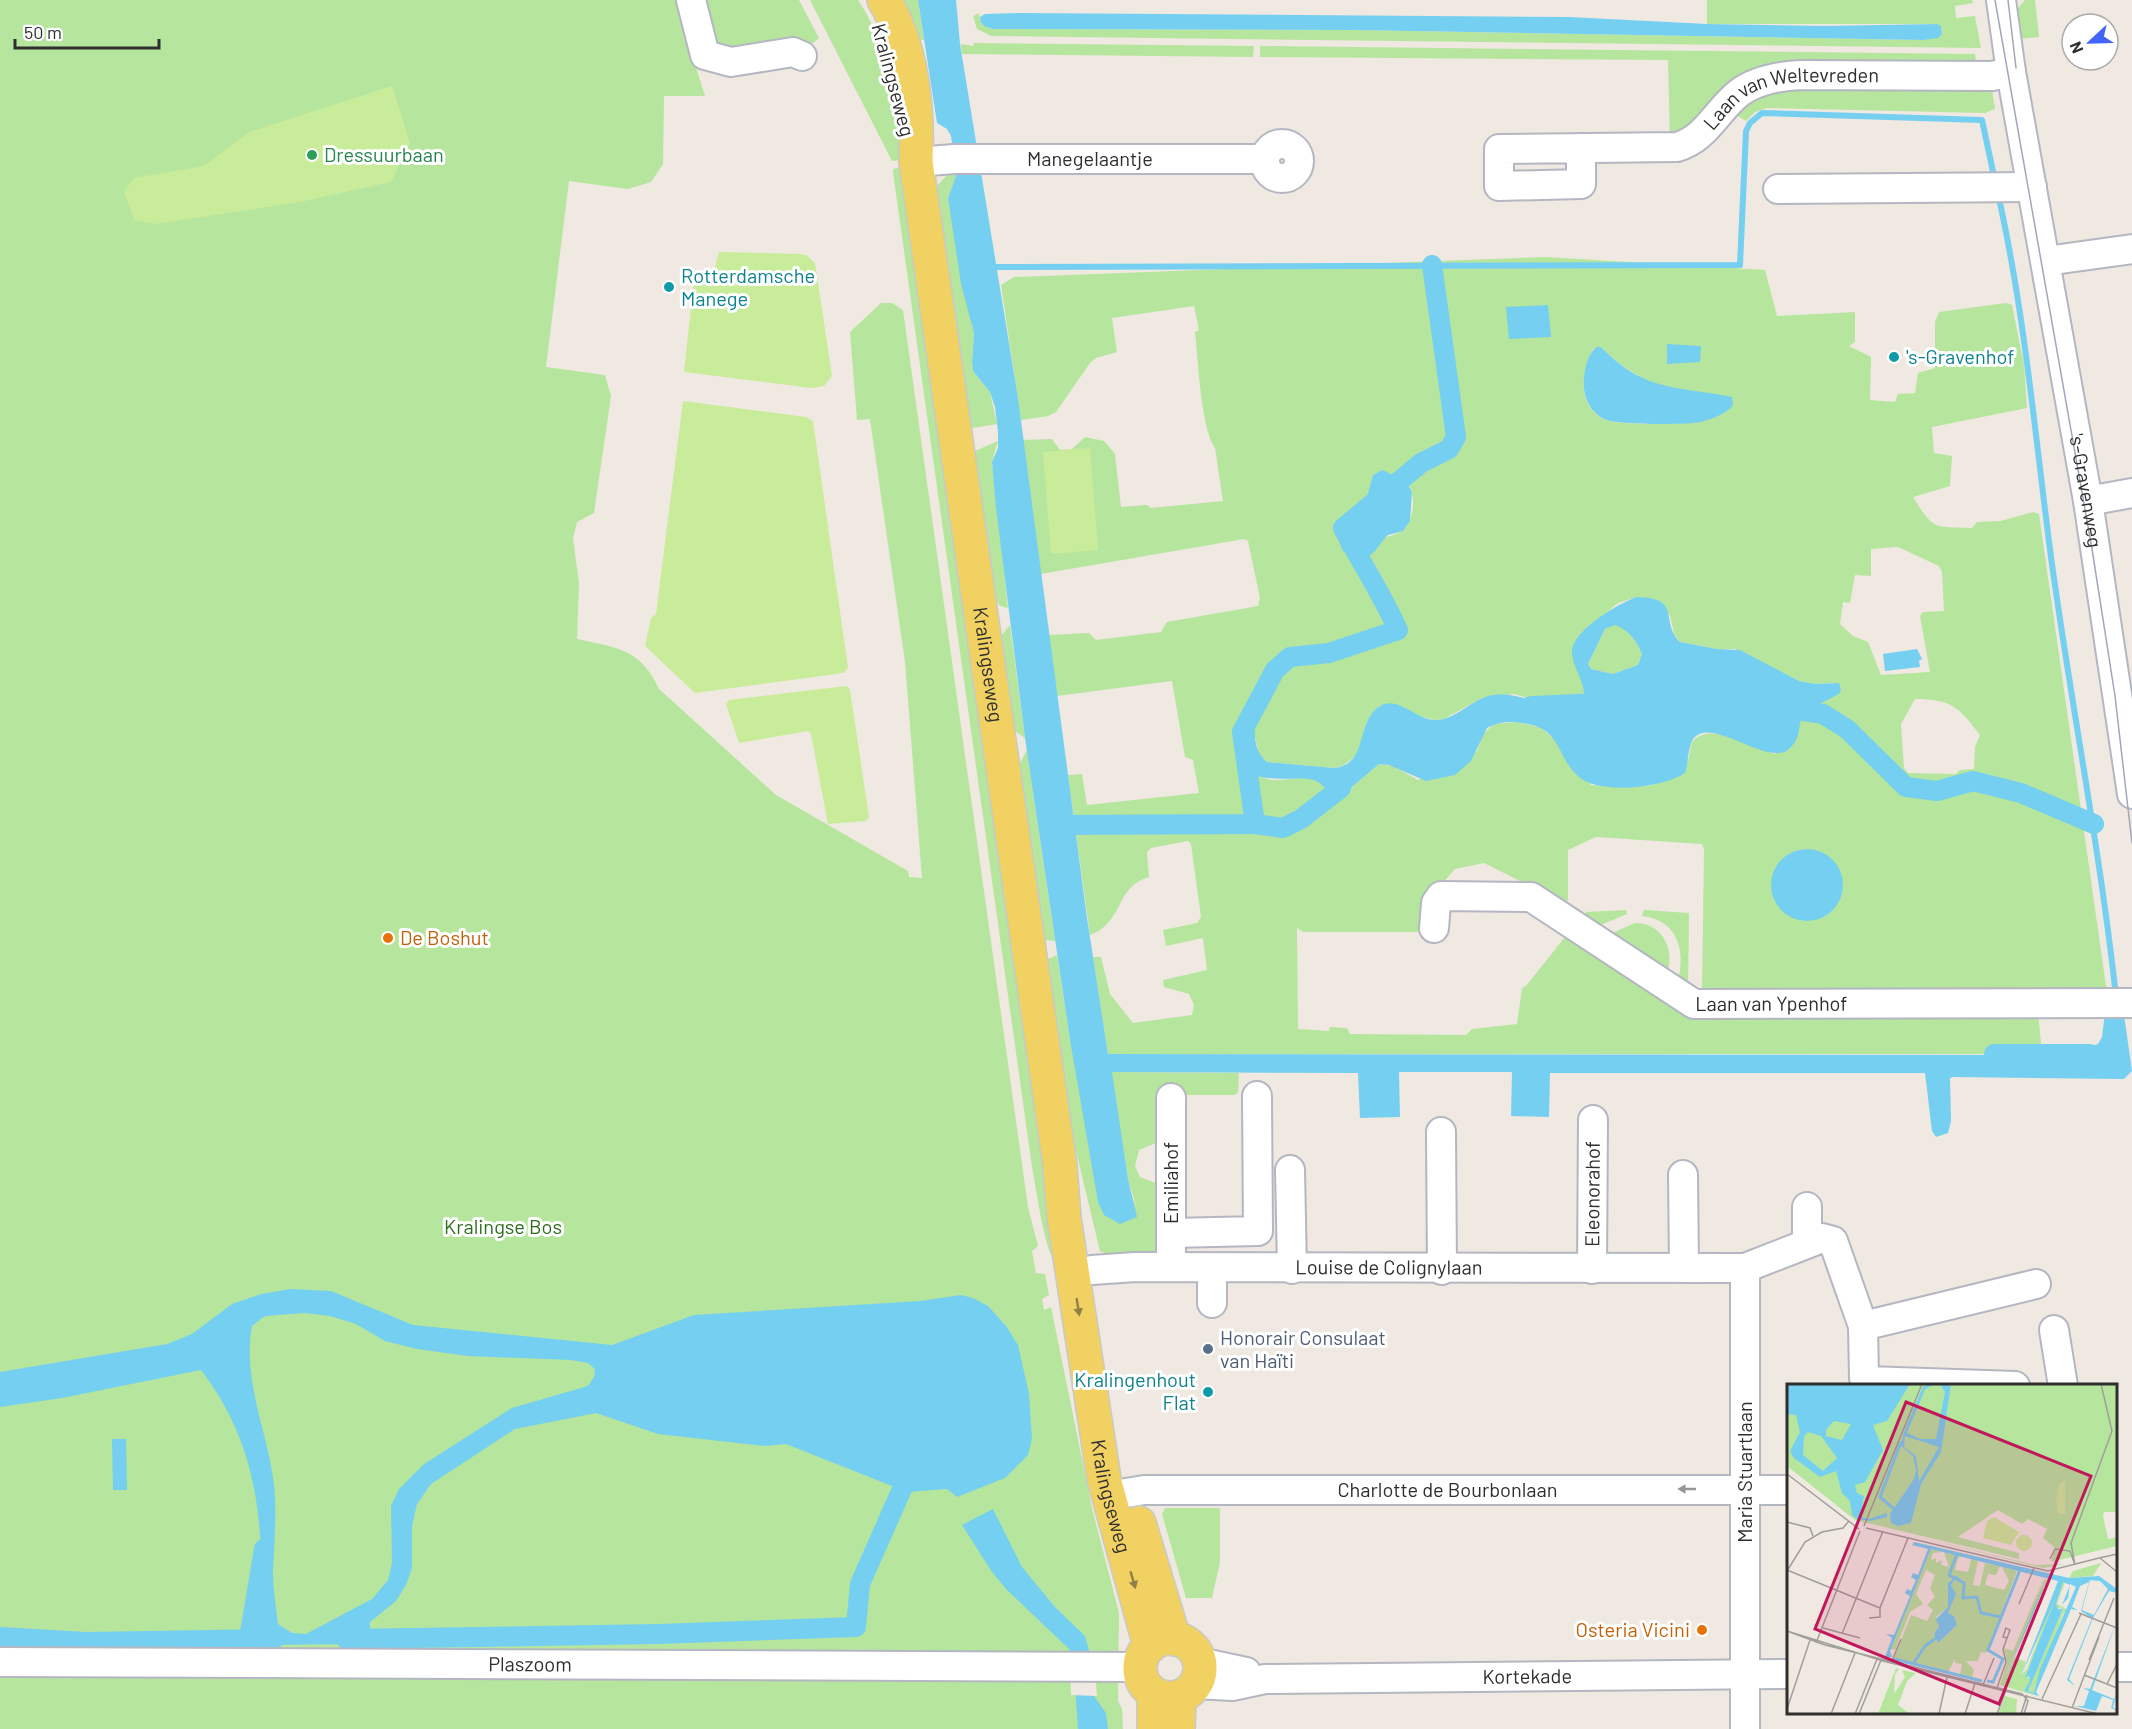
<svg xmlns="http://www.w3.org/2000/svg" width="2132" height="1729" font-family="Barlow,sans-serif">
<rect width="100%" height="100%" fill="#efe9e1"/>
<g fill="#b6e59e" fill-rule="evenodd">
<path d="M0,0h799l20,38 -11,9 -116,8 13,41h-41l-1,68 -12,18 -23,7 -59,-8 -23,186 59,8 6,21 -17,117 -17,9 -4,16 6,45 -2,56c40,9 63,9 82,50l117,106 132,76 1,6 13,1 -17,-216 -35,-243 -13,1 -7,-88 31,-29h11l11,7 125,897 10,39 -6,5 4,22 9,1 4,21 -7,4 2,11 7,-3 41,201 27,105 -1,88 4,8 1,20h-1123z"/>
<path d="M810,0h48c27,39 46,113 46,160l-12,1 -2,-4z"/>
<polygon points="900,0 918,0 924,40 916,40"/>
<polygon points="1707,0 1972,0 1973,3 1955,6 1956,18 1975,16 1981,48 991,36 977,29 973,16 979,13 980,20 988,28 994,29 1356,30 1923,40 1942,34 1941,26 1936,24 1707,24"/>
<polygon points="2025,0 2035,0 2039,37 2019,39 2016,10"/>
<polygon points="974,43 1254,46 1253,57 962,54 961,44 973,46"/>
<polygon points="1260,46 1975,54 1977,69 1783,68 1670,140 1668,60 1260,57"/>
<polygon points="1984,86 1992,90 1995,109 1985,113 1767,108 1755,112 1746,121 1733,113 1764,89"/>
<path d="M905,166l141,984 10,113c-12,-11 -20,-77 -24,-96l-139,-995v-3z"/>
<polygon points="957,173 948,198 974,333 972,363 973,371 990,392 997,424 973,428 970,426 937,186 948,174"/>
<path d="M1544,257l221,13 12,46 78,-4v30l-6,4 22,11 -1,43 25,2 3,-8 17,-1 3,-20 17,-5v-46l4,-10 67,-9 6,2 12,60 3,43 -95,19 2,26 18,3 -2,30 -37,11c22,35 20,29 59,31l5,-6 24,-1 32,-9 6,2 68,479 -405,-1 2,-143 -2,-5 -106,-7 -28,13v51l-20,-6 -64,-32 -29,6 -14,16 -19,47h-119l-6,-4 1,101 31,2 1,-4 17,1 3,6 116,1 6,-6 45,-5 5,-36 4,-2 39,-49 7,-2 112,79 354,-2 4,42h-934l-15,-97h8l9,37 23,29 59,-8 2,-10 -5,-11 -25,-7 -1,-7 44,-10 -4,-32 -37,8 -3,-16 34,-7 4,-6 -10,-73 -3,-3 -37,7 -4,4 2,25c-35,10 -24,45 -59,58l-22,-160 14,-1 5,31 112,-12 -6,-33 -8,-3 -13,-76 -115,15 -8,-61 40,-2 7,7 65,-8 6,-10 91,-16 2,-8 -12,-57 -4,-2 -203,35 -18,-134 29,-1 8,11 -16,1 46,-3 -18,1 13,-12 19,4 11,13 6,53 26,-2 4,3 72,-7 -8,-53c-14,-19 -17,-89 -20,-116l4,-2 -5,-24 -82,12 5,34 -21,6 -6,5 -34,49 -8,4 -27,4 -20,-135 13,-8zM1601,347c31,33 77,50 122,48l-22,27c-17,2 -85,4 -98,-3 -26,-15 -22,-47 -10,-70zM1382,471c9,3 18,6 25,12 10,10 7,39 -4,47 -15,11 -45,10 -63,11l27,-45 6,-21zM1898,547l41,19 3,6 2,39 -21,1 -3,4 10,56 -49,3 -13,-33 -15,-6 -13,-12 3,-22 7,1 5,-28 16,1v-27zM1637,597l33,18 4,19 6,8 37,7h18l64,32 16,3 24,-1 -35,29 -29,42c-22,-7 -65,-34 -83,-12l-4,19 -35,24 -17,2 -45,-2 -35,-44 -16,-14 -23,-5 -23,2 -11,10 -6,17 -59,29 -25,-14 -14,-2 -49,41 -8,-9 3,-7c-9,-19 -36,-7 -53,-9 -10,-1 -21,-9 -30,-14l13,-29 4,17 8,8 67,6 10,-3 14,-11c8,-21 2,-32 22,-48l54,14 10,-1 38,-21 32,-4 51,16 8,-3 11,-14 -3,-60 37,-30zM1915,699c36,0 44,8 65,36l-5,12 -1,22 -14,1 -4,4 -48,-1 -4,-5 -3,-44zM1804,849l16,3 17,18 -5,41c-11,7 -20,11 -33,9l-5,-69z"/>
<polygon points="998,441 992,462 1008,608 1000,606 996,601 975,455 975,451"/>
<path d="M1615,624c14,6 21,16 27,30l-4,11 -25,9 -22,-5 -3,-5 17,-35z"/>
<polygon points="1010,625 1025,738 1013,730 1000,637"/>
<polygon points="1027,750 1055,941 1044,940 1019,765"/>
<polygon points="1626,910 1627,914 1603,924 1599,928 1583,922 1586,912"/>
<path d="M1644,910l45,3 -1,82 -12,-8c11,-32 4,-67 -34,-71z"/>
<path d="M1635,923c29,0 42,30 30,55l-55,-44z"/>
<polygon points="1057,955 1070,1040 1137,1209 1128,1179 1111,1072 1239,1073 1238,1092 1235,1095 1165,1095 1158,1142 1139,1150 1135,1166 1140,1177 1158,1184 1162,1258 1116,1258 1100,1251 1075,1147 1046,960"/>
<polygon points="1165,1508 1220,1508 1220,1562 1212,1598 1186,1598 1162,1514"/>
</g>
<g fill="#c9ec9a">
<polygon points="392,86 410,143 391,182 300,202 156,224 134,220 124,192 134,178 204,166 249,132"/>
<polygon points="719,252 800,254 806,255 815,263 832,376 824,386 812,388 684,372 694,279 711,281"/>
<polygon points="683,401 806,417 813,421 848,668 843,673 695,693 645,646 651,618 656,614"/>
<polygon points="1090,448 1098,550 1051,554 1043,452"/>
<polygon points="847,686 850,690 869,817 866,821 828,824 811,734 808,731 739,743 726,704 729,700"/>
</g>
<g fill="#75cff0" fill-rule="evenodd">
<polygon points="918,0 956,0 960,44 1018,398 1087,918 1108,1054 2063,1055 2098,1044 2102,1037 2105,1013 2124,1015 2132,1071 2124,1079 1953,1077 1950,1078 1951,1121 1948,1133 1936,1137 1932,1131 1925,1073 1550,1073 1549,1117 1511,1116 1512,1072 1399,1072 1400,1117 1360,1118 1358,1073 1112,1072 1128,1179 1137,1217 1120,1224 1104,1215 1098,1202 1070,1040 1025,738 996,508 992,462 998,448 998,432 995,407 990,392 973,371 972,363 974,333 961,284 948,198 957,173 951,136 947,129 937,123"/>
<path d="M1018,13l551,4 138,7 117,2 113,-2 4,2 1,8 -4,4 -15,2 -567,-10 -362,-1c-8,-1 -14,-4 -14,-12l5,-3z"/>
<polygon points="1548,305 1551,337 1509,339 1506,307"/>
<polygon points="1667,344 1701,346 1700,362 1667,364"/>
<path d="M1597,347h4c43,45 76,39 131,50l1,8c-6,9 -22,14 -32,17 -13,3 -88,3 -97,-3 -16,-8 -22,-26 -20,-43 2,-11 4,-23 13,-29z"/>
<path d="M1382,470l16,7 10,8 4,7 -2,29 -7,10 -15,4c-17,17 -12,29 -45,16l-4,-10 28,-45 6,-21z"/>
<path d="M1637,597c46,1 22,24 43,45l37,7 23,1 59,31 16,3 24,-1 2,7 -2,4 -35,18c-7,13 -2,26 -15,37 -22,19 -81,-37 -97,-8 -4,9 -4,23 -7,32 -22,15 -85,22 -106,4 -24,-21 -16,-49 -57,-54 -13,-2 -24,-1 -35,5l-16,33 -16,14 -29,6 -37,-16 -10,-1 -52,44h-5l3,-19c-11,-23 -60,3 -83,-23l2,-53 5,-14 5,5c3,20 -5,43 13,58l67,6c36,-4 20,-46 46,-62 18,-11 37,15 56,14 21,0 37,-23 58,-25 27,-3 47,12 72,15l7,-3 11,-14c-1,-14 -11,-26 -12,-40 -1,-22 47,-50 65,-56zM1615,625c14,5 21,15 27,29l-4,11 -25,9 -22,-5 -3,-5 17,-35z"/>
<polygon points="1917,649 1922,659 1919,661 1920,667 1885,671 1883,654"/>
<circle cx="1807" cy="885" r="36"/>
<path d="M291,1289l40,2 82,34 199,20 82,-30 226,-14 41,-6 12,3 15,8 18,20 12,19 11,49 3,45 -4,16 -23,23 -48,19 -10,-8 -40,3 -121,-48 -22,2 -106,-12 -62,-21 -81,16 -84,55 -14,20 -5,22v42l-6,17 -10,16 -26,21v22l-123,1 1,-13 6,-3c7,-19 7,-40 7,-60 0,-75 -14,-139 -60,-199l-139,28 -62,9v-35l167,-28 25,-10 40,-30 29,-10zM305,1313l25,3 26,8 29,17 32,8 51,7 103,4 17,3 7,6 -1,8 -6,9 -76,22 -88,56 -25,25 -8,17 1,57 -4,17 -16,19 -66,35 -14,-1 -14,-9c-2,-17 -5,-34 -5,-51 1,-29 4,-58 1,-88 -6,-53 -32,-104 -22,-159l13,-10z"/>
<polygon points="112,1439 126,1439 127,1490 113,1490"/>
<polygon points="993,1509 1022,1567 1055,1607 1085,1636 1091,1658 1094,1696 1106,1713 1108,1729 1078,1729 1073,1658 1069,1649 1007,1590 992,1572 962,1525"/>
</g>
<polygon fill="#efe9e1" points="1070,1658 1094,1658 1097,1696 1071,1695"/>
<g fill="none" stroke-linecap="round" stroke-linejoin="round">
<g stroke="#75cff0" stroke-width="6">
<path d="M1998,194c27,120 37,242 53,363 20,147 49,292 65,440"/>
<polyline points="991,267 1740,265 1746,131 1750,123 1762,113 1982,120 1995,181"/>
</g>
<g stroke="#75cff0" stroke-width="20">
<polyline points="1778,707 1823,714 1847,729 1906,787 1937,791 1973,781 2021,793 2094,824"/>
<polyline points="1520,710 1532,706 1602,703"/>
<polyline points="1255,824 1283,828 1301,819 1341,788"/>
<path d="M1054,825l201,-1 -13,-92 33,-62 15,-13 39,-4 69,-23c-16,-36 -37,-67 -55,-102l78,-65 28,-14 7,-12 -24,-172"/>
<polyline points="1994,1054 2090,1054"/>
<polyline points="0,1637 86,1642 274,1639"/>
<polyline points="249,1639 264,1549"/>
<polyline points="346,1639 659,1634 856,1627 860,1584 902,1489 909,1466"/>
</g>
<g stroke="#b4b7c1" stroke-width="32">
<g id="minor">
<polyline points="691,0 705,55 731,62 793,52 802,56"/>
<path id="s1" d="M2001,0l10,72 77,429 44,293"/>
<circle cx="1282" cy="161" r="17"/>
<path id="s2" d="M1581,148v36l-82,2v-37l178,-2c29,-8 40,-37 62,-54 17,-13 41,-17 62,-18l191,1 19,-4"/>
<path id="s3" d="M916,162l38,-3h310"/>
<polyline points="1778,189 2032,187"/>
<polyline points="2046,261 2132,249"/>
<polyline points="2088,501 2132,493"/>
<path id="s4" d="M1434,928l2,-25 5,-7 90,1 163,107 438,-1"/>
<polyline points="1171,1098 1171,1251"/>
<polyline points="1441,1132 1442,1270"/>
<polyline points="1290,1170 1292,1269"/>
<polyline points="1683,1175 1684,1268"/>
<polyline points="1171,1233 1258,1231 1257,1096"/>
<polyline points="1807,1243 1807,1207"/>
<path id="s5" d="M1592,1269l1,-149"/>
<path id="s6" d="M1092,1270l43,-3 610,1 77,-30 11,3 30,85 1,52 3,3 148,5"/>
<polyline points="1212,1303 1212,1269"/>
<polyline points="1863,1326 2036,1284"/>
<polyline points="2054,1330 2063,1386"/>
<path id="s7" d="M1108,1496l36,-6h644"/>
<path id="s8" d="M0,1662l1140,5"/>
<polyline points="1199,1662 1246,1672"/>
<polyline points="2116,1667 2132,1667"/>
<path id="s9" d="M1195,1684l37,2 33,-7 523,-5"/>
<polyline points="1745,1729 1745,1268"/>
</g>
</g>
<g stroke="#c9c9c9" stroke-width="36">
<g id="major">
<path id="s10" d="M884,0c28,46 34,109 32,162l144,1004 4,52 40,261 46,167"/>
<polyline points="1139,1523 1174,1639"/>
<circle cx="1170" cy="1668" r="30"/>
<polyline points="1154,1729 1154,1694"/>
<polyline points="1178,1729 1179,1697"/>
</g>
</g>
<use href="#minor" stroke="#fff" stroke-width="28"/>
<use href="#major" stroke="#f2d163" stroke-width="33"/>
<g stroke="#a3a6b8" stroke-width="1.5">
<polyline points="1995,0 2092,549 2115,696 2132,843"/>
<polyline points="2008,0 2016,68"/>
</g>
</g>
<defs><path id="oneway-solid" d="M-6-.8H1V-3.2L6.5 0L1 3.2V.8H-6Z" transform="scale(1.5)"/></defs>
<g fill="#908048">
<use href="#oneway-solid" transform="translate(1078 1307) rotate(81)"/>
<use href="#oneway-solid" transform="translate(1133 1580) rotate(74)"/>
</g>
<use fill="#969696" href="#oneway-solid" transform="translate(1687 1489) rotate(-180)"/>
<circle fill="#2e9e5b" stroke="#fff" stroke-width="2" cx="312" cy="155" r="6"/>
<g fill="#0f9aa8" stroke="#fff" stroke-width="2">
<circle cx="669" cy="287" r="6"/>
<circle cx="1894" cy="357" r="6"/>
<circle cx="1208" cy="1392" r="6"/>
</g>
<g fill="#e8710a" stroke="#fff" stroke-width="2">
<circle cx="388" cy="938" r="6"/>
<circle cx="1702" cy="1630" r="6"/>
</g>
<circle fill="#5c6f8a" stroke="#fff" stroke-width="2" cx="1208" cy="1349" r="6"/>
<g text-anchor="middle" stroke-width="6" stroke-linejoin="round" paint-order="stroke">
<g font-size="20" fill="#2e2e2e" stroke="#fff">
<text transform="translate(893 80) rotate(75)" y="7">Kralingseweg</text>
<text dy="7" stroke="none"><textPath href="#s2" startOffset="465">Laan van Weltevreden</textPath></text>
<text dy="7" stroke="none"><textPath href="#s3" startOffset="174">Manegelaantje</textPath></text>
<text dy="7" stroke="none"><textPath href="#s1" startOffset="498">'s-Gravenweg</textPath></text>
<text dy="7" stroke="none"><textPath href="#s10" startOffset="675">Kralingseweg</textPath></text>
<text dy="7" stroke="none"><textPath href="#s4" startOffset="396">Laan van Ypenhof</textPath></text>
<text transform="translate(1171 1183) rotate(-90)" y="7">Emiliahof</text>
<text dy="7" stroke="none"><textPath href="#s5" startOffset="75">Eleonorahof</textPath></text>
<text dy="7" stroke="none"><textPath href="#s6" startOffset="297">Louise de Colignylaan</textPath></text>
<text transform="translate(1745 1472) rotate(-90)" y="7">Maria Stuartlaan</text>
<text dy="7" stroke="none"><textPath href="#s7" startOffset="340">Charlotte de Bourbonlaan</textPath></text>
<text dy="7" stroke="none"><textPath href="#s10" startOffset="1516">Kralingseweg</textPath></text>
<text dy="7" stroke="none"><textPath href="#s8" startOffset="530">Plaszoom</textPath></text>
<text dy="7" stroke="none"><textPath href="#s9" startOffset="333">Kortekade</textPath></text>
</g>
<g font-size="20" fill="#27864d" stroke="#fff" text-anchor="start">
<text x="324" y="162">Dressuurbaan</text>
</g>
<g font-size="20" fill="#0d838f" stroke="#fff" text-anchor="start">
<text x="681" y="283">Rotterdamsche<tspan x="681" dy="23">Manege</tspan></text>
<text x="1906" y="364">'s-Gravenhof</text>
<text x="1196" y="1387" text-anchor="end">Kralingenhout<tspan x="1196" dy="23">Flat</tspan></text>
</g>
<g font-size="20" fill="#c56008" stroke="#fff" text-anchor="start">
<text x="400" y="945">De Boshut</text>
<text x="1690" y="1637" text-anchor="end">Osteria Vicini</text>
</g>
<g font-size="20" fill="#2c6e1b" stroke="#fff">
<text x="503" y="1234">Kralingse Bos</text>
</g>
<g font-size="20" fill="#4e5e75" stroke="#fff" text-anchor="start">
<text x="1220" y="1345">Honorair Consulaat<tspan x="1220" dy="23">van Haïti</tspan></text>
</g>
</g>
<g transform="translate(1787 1384)">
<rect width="330" height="330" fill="#efe9e1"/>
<path d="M95,0h235v128h-13l-1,4 5,23 9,-2v9l-66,16 4,-14 -12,-10 4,-9 -19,-10 -6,5 -24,-14 -40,27 61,16v6l-164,-39 -68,-54v-68zM123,151l125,30 31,-1 -23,4zM144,165l11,3 -9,1 -2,7 5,-2v5l6,-3 -1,5 8,2 -5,-15 18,5 -4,1 -3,12 13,2 3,-13 7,2 -5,24 7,1 5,-23 15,3 -4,9 -8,-1 -3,11 19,5 5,-9 -7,-14 15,4 -31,82 -5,-1 -3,9h-12l8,9 -2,8 -12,-3 2,-11 -7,-1v-4l-7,13 -54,-14 17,-43 16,6 6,-11 -6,-5 8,-8 -5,-9 5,-13 -9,-5 -10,24 7,10 -13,8 -15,38 -5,-1zM167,193l8,2 -6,-1 -5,7 4,10 -7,18 9,12 -19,18 -4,-9 5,-8 -3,-9 12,-10v-24zM314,179l-8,13 -24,2 4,-7zM257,193l-8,22 8,-19 2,-1 1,1 -44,101 12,-24 11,5 -5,13 6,-6 33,-88 5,1 -8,22 11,6 -5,4 -29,79 -6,-2 4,-10 -1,-5 32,-67 -3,-2 -5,10 1,-13 6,-16 -36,87 5,6 -7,10 16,6 -40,-12 7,-23 -3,-14 9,3zM109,284l3,1 -4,5 -1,20 11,-17 -3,-7 14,3 -9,8 -9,24 12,9h-32zM218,312l12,3 -1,15h-18z" fill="#b6e59e" fill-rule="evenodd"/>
<path d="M278,97v33h-7l-2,-14 4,-17zM207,133l25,15 -8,13 -28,-7 4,-17zM229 159a8 8 0 1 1 16 0a8 8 0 1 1-16 0Z" fill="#c9ec9a"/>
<path d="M0,0h123l-23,37 -14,4 10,25 -18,32 -10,3 2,8 7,3 -4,21 9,2 18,-6v4l-17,4 -13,-2 -5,-4 -2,-14 -8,-8 -6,-22 -16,6 -26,-19 -4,-7 10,-19 -4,-17 -9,-1zM47,37l17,3 -9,16 -16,-4v-6zM21,48l13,4 16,22 -14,13 -20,-16 1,-19zM153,0h11l-10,68 -20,32 -10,39 -13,3 -7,-3 -1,-9 24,-35 2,-9 -3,-14 -13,-11 5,-13 15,7h16l9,-47zM118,52l34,11 -20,34 -3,-25 -12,-9zM127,158l155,36 30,-2 18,13v4l-8,-2 -16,27 -24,61 6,7 -8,-6 25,-62 -11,-7 8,-29 -9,4 -8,21 6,3 -7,-1 -35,83 3,4 -15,-5 6,-10 -1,-5 -4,2 32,-83 -36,81 37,-95 -127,-32 -41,102 2,6h-7l7,-19 -6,-4 8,1 16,-39 -5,-3 2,-4 4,2 5,-11 -5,-3 2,-4 5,2 10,-26 -16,-4zM303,196l10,1 8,8 -14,26 -12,-5zM276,198l7,3 -8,20 6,-7 2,-14 6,3 -36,82 -6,24 -6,-2 35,-83 -5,2 -2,-6zM169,192l6,3 -6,-1 -5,7 5,9 -8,19 6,3 3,9 -19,18 -4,-9 5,-8 -3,-7 12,-12v-24zM259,196l-14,37 -29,65 1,-2zM330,236l-25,70 22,9 3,-7 -4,15 4,4 -6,-3 2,-8 -11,-4 -6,15 -21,-5h9l5,-15 -6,-3 7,1z" fill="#75cff0" fill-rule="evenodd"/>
<path fill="none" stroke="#75cff0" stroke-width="3" d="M117,52l20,-48 8,-4M107,125l-14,-12 21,-55M170,170l-8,21 15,8 -1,15 14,-1 4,16 20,4M107,275l88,22M126,280l12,-18 14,-10M200,297l6,1 10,-23 -15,-9 32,-80"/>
<path fill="none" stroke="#a29e99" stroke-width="1.5" d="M0,90l72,55M0,138l23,6 3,8M77,142l58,-142M79,144l182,43 51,-13M283,167l5,14 -4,-22 41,-112 -11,-47M313,174l17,14M263,175l5,-10 15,2M308,175l22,-5M0,186l93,38M0,187l18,-29 17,-10 21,-4 6,-7M232,220l15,-36M292,229l38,15M82,234l11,-1v-9l28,-70M36,244l37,10M0,247l96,30 215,53M0,247l38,14 197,49 6,7 -4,13M55,250l41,-103M29,259l44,-112M302,276l25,-62 -4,10M104,279l10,-24M297,291l33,13M320,300l10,-20M196,301l11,-27M210,304l9,-26 -3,-13 7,-19 -4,-2 -3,9 4,1M255,315l39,-85M285,324l27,-71M0,325l23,-69M44,330l24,-61M68,330l22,-55M72,330l22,-54M152,330l8,-37M178,330l10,-31M210,330l9,-24M234,330l6,-19"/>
<path fill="#c2185b" fill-opacity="0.15" stroke="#c2185b" stroke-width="3" d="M119,18l185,74 -92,228 -184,-75z"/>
<rect width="330" height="330" fill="none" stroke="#2e2e2e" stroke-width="3"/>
</g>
<g transform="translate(2090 42) rotate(248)"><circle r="28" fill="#ffffff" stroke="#ababab" stroke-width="1.5"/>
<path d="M0-4.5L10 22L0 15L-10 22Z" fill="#4264fb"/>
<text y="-9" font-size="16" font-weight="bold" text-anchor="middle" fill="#2e2e2e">N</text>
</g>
<path d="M15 39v9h144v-9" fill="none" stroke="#2e2e2e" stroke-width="3"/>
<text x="24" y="39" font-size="18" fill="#2e2e2e" stroke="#ffffff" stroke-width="4.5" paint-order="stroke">50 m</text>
</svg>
